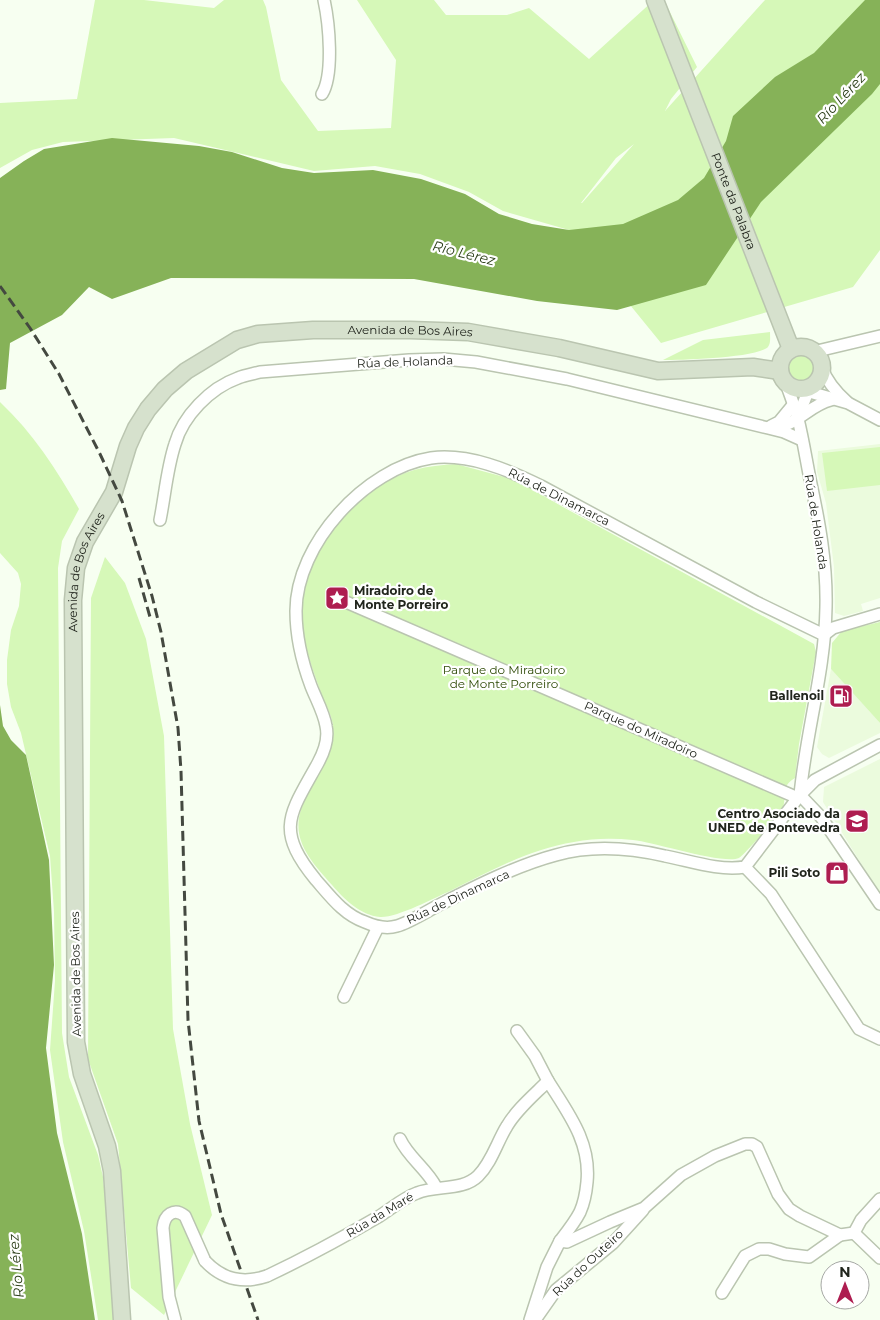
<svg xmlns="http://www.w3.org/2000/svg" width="880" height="1320" font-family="Montserrat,sans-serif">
<rect width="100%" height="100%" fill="#f7fff1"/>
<g fill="#ebfbdd">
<polygon points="880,444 880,598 861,604 863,611 844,616 835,613 834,567 826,503 817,472 818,451"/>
<polygon points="831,669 880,723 880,733 829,758 822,754 817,747"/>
<polygon points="880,759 880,894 823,802 824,787"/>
</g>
<g fill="#d6f8b8" fill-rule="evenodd">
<path d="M95,0h49l70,8 10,-8h39l3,7 15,73 37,51 73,-3 5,-68 -39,-60h77l12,15h61l22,-7 60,51 65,-59h10l33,67 -26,32 -6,12 100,-111h115v250l-27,37 -192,56 -92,-113 -66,-19 -34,-19 -49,-18 -45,-8 -61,5 -140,-33 -111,4 -31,8 -32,18v-65l77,-4zM634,144l-52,59h-1l35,-45z"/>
<path d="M770,332c0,5 1,11 -2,15 -12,11 -86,13 -105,13l40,-20z"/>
<circle cx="801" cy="368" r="13"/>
<path d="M0,402c33,31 57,68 79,107l-17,32 -4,27 4,465 7,44 29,78 5,22 14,143h-19l-14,-89 -21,-89 -13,-92 5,-69 -1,-69 -4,-56 -29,-123 -10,-26 -4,-23v-24l4,-30 8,-24 2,-22 -3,-11 -18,-20z"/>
<polygon points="880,447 880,485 827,491 822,453"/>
<path d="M456,464l60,16 47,27 251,137 2,8 -17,92 -4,34c-16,9 -7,20 -13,32 -4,7 -38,45 -43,48 -15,7 -85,-16 -106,-18 -19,-2 -39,-2 -59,2 -44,7 -84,29 -124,49 -16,7 -53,27 -70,26 -20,-2 -36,-18 -48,-32 -23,-26 -45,-49 -27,-85 6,-13 14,-25 20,-38 5,-12 9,-23 8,-36 -1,-10 -7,-21 -11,-30 -8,-24 -18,-47 -20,-73 -6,-67 49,-134 112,-153 14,-4 28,-5 42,-6z"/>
<polygon points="105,557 125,583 146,639 164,736 173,1029 190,1124 212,1215 164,1315 131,1288 118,1144 88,1059 91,598"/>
<polygon points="880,622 880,723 831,669 832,643 842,631"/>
</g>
<g fill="#86b258">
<polygon points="865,0 880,0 880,84 872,94 761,202 706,285 617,310 537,301 414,279 171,278 112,299 89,287 62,315 10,343 6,389 0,390 0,178 24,161 44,149 112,138 199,146 232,152 282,168 314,173 373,170 421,179 465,194 499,214 532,224 569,230 623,224 678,200 704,178 726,141 733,116 775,77 814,53"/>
<polygon points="0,705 3,726 11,740 26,755 49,860 54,965 46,1048 57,1133 82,1234 95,1320 0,1320"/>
</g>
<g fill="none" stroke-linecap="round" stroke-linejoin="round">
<g stroke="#bac5b0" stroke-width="14">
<g id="street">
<path d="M322,94c12,-20 7,-71 2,-94"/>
<polyline points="813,352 880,336"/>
<path d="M822,368c5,14 14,24 25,34"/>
<path d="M786,383c4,12 9,24 12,36 5,20 8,40 12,60 9,42 17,84 16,128 -1,64 -20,125 -26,188l21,22 59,87"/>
<polyline points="807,388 813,393 848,403 880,420"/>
<polyline points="798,417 807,394 807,388"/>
<polyline points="771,426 779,422 793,405"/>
<path d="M772,428c24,-1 37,-23 59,-28"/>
<path d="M160,520c5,-25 7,-52 15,-76 8,-28 35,-56 63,-66 7,-3 15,-4 22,-6l149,-12 34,-1 33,3 91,17 201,49 16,4 18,8"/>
<polyline points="346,602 798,798"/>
<path d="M824,635l-68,-33 -215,-116c-32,-16 -73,-33 -110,-28 -65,10 -135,86 -135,153 0,26 6,51 15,75 5,13 13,27 15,40 3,13 -2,26 -8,37 -28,51 -44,66 -2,117 14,16 28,35 49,42 9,4 22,7 32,4 12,-3 32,-16 44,-22 35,-18 77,-39 115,-49 35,-10 74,-7 109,1 26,5 53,15 80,11l55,-72 15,-15 65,-35"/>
<polyline points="824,635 833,628 880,614"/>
<polyline points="745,867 771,894 859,1029 880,1039"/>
<polyline points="344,997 378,927"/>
<polyline points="517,1031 535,1056 548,1081"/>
<path d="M400,1139c8,18 27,30 36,48"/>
<polyline points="880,1199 861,1220 854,1233 880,1258"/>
<path d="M267,1276c38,-18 75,-38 111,-59 13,-8 25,-19 39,-24 19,-8 46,-2 61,-17 14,-14 19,-34 29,-50 10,-17 27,-31 41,-45 20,32 43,61 39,101 -1,11 -3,21 -7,30 -5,10 -13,20 -20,29"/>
<polyline points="722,1293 745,1256 759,1249 769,1249 785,1254 809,1257 840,1235"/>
<path d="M175,1320l-6,-23 -6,-69c1,-13 11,-21 22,-12l20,45"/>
<polyline points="530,1320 547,1267 560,1241 567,1242 610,1222 644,1208 681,1175 715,1156 745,1144 752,1144 757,1147 778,1194 789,1209 800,1216 840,1235 854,1233"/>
<polyline points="535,1320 556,1290 613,1243 643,1210"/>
</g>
</g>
<g stroke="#bac5b0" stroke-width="19">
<g id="secondary">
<path id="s1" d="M655,0l136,349"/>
<circle cx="801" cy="368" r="21"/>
<path id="s2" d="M122,1320l-10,-149 -5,-25 -25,-72 -6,-32 -3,-442 3,-32 9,-26 29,-50 14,-46 8,-18 12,-19 17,-20 21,-18 51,-31 21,-6 55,-4h97l58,2 91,16 99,23 95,-4 27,4"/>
</g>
</g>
<use href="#street" stroke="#fff" stroke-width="11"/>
<use href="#secondary" stroke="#d6e1cd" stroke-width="16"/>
<g stroke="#444940" stroke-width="3" stroke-dasharray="10 5" stroke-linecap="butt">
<polyline points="0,286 30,328 59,374 100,454 122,501 152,596 161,632 178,728 181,771 188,1020 199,1121 221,1214 258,1320"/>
<polyline points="139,578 150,617"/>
</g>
<g stroke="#bac5b0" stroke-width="14" stroke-linecap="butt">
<path id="street-bridge" d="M205,1261c18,19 38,23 62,15"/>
</g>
<use href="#street-bridge" stroke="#fff" stroke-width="11"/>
</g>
<defs>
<g id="sight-square" transform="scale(1.25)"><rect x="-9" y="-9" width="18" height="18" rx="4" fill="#ae1d50" stroke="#fff"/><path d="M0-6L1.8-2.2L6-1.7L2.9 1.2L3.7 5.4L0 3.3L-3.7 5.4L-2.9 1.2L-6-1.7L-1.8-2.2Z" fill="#fff"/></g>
<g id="fuel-square" transform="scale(1.25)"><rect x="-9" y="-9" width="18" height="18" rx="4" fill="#ae1d50" stroke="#fff"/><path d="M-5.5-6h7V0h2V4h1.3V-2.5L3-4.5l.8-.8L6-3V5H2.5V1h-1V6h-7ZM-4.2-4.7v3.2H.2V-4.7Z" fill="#fff"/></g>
<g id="university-square" transform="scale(1.25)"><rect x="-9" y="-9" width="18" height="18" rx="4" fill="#ae1d50" stroke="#fff"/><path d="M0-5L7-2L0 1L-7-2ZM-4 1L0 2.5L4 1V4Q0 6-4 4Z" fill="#fff"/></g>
<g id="shop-square" transform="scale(1.25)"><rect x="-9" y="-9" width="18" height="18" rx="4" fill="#ae1d50" stroke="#fff"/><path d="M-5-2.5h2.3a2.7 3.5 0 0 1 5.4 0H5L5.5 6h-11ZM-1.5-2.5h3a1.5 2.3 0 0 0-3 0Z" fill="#fff"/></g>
</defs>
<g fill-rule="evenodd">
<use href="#sight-square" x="337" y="598"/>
<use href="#fuel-square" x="841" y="696"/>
<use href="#university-square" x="857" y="821"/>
<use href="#shop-square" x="837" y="873"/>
</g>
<g text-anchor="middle" stroke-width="4.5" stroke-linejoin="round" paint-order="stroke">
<g font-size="12" fill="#21251d" stroke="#fff">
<text dy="4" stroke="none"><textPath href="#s1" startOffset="216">Ponte da Palabra</textPath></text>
<text dy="4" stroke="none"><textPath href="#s2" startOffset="1221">Avenida de Bos Aires</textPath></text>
<text transform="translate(405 362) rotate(-2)" y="4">Rúa de Holanda</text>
<text transform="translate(559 497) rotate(27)" y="4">Rúa de Dinamarca</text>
<text transform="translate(816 522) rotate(81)" y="4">Rúa de Holanda</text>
<text dy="4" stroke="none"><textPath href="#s2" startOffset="756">Avenida de Bos Aires</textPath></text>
<text transform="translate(641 730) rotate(24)" y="4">Parque do Miradoiro</text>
<text transform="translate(458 897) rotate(-25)" y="4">Rúa de Dinamarca</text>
<text transform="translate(76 974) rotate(-91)" y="4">Avenida de Bos Aires</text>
<text transform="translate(380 1215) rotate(-31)" y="4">Rúa da Maré</text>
<text transform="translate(588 1263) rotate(-43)" y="4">Rúa do Outeiro</text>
</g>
<g font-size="12" font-weight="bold" fill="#21251d" stroke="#fff" text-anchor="end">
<text x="354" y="595" text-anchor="start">Miradoiro de<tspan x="354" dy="14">Monte Porreiro</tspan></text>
<text x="824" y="700">Ballenoil</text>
<text x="840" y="818">Centro Asociado da<tspan x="840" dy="14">UNED de Pontevedra</tspan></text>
<text x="820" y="877">Pili Soto</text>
</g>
<g font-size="12" fill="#2d4905" stroke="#fff">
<text x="504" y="674">Parque do Miradoiro<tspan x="504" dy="14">de Monte Porreiro</tspan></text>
</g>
<g font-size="14" font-style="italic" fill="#2c3f19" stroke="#fff">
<text transform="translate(841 98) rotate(-47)" y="5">Río Lérez</text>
<text transform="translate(464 253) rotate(14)" y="5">Río Lérez</text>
<text transform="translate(16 1266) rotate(-95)" y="5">Río Lérez</text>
</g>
</g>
<g transform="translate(845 1285)"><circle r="24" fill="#ffffff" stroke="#a6a8a5"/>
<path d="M0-4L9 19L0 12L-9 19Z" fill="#ae1d50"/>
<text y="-8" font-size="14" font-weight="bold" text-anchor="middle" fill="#21251d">N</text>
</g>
</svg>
